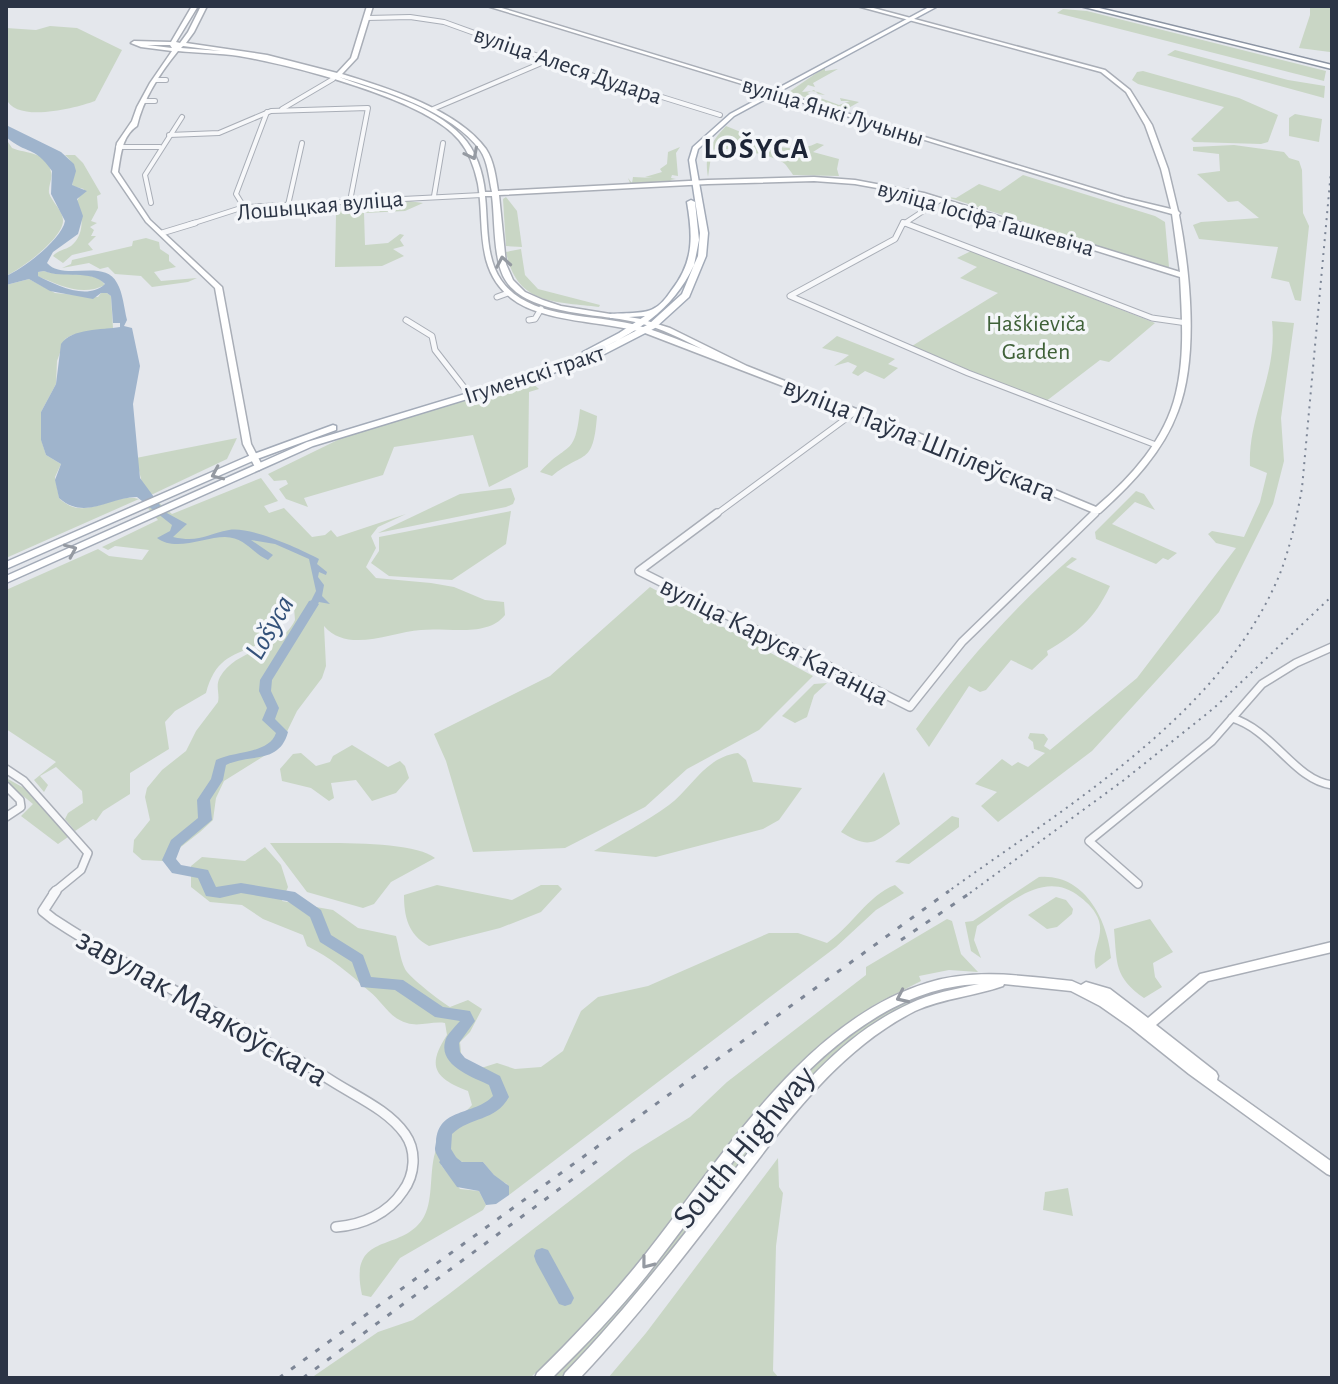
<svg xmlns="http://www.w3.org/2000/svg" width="1338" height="1384" font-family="'Alegreya Sans',sans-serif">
<rect width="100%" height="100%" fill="#e4e7ec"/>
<g fill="#c9d6c5">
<polygon points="1310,6 1332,6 1330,52 1299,48 1310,15"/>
<polygon points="1063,9 1087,11 1326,71 1324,81 1057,13"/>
<path d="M50,26l27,2 45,22 -27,51c-19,7 -80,23 -89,-3 -4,-12 0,-55 0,-70l30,2z"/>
<polygon points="1175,50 1288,80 1325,86 1324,98 1167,55"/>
<path d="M825,67v4l13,-2 -25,14 2,4 -7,-2 -6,7c11,-1 13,-2 23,3l-7,-1 -4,-4 -7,3 32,12 11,-4h-9l-1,-3 19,4 -14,8 -56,-18z"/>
<polygon points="1143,71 1239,98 1278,115 1268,142 1261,144 1194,142 1191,139 1224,107 1138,84 1132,80 1137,72"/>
<polygon points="1295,114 1322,119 1319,142 1289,136 1289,118"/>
<path d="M726,126c25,9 60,33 91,17l7,2 -11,7 26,7 -2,10 2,7 -46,-1c-1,-2 -7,-10 -8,-11 -13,-10 -58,-18 -73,-14l-4,27c-4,-23 2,-34 18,-51z"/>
<path d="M6,139l6,9c14,6 35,3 39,24 2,6 -3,14 -2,21 3,9 14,18 14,27 1,18 -42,49 -57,56z"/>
<polygon points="1234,145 1284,152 1289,158 1299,161 1302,170 1303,213 1309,226 1301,301 1295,300 1289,282 1271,278 1278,247 1199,239 1193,225 1201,222 1259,218 1238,201 1228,202 1197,174 1220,171 1219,154 1193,151 1193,147"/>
<polygon points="680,147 676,153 678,176 672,175 671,178 676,179 670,180 674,182 633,184 630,183 628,178 632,183 633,177 653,178 645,177 662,172 660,169 667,164 668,152"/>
<path d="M65,155h10l8,8 18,31 -4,2 1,12 -7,13 6,2 -7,4 4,3 -3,6h5l-8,8 5,6 -21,5 -9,8 -10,-7c5,-6 12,-6 18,-10 14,-11 12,-31 6,-45l7,-12 -12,-3c2,-12 5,-21 -7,-31z"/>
<polygon points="1023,175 1155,216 1165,222 1169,267 1166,268 947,197 956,198 979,184 1000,191"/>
<polygon points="506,197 517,211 522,247 506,246 503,199"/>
<polygon points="401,200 423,203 405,211 364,213 365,245 388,243 400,234 404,235 400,240 404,246 393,249 404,256 382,266 335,267 336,215 353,202"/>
<polygon points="146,238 159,242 160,249 169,255 169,261 176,267 154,272 161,281 197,278 188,282 152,287 141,276 115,274 108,267 100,269 89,263 62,268 71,264 72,260 132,246 133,241"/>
<path d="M521,249l4,26 13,14 62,16 -1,2c-43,-6 -82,-1 -93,-55z"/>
<polygon points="971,251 1155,323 1109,362 1100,360 1045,402 912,346 998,293 960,278 977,267 957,258"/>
<path d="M44,271c18,7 50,-3 61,14 -24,12 -45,0 -68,-9l1,-4z"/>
<path d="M29,279l26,14 43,4 3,-4h6l4,3 2,32 -41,7 -7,4 -8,22 -1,23 -15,28v27l5,16 15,9 -6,13 4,21c26,26 53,-7 80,1l-133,59v-273z"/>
<path d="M1272,321l22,2 -13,95 3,43 -11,43 -54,108 -127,139 -94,71 -17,-16 16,-14 -22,-8 27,-25 10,7 6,-4 10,5 17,-14 -11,-4 -1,-7 -5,-4 2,-5 14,1 4,5 -4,7 6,4 87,-72 99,-130 -20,-5 -8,-9 4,-3 32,6 16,-35 7,-29 -17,-7c-2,-52 28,-91 22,-145z"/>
<polygon points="837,336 895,359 888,364 898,368 884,379 865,371 858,376 852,373 857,366 848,362 834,366 849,355 822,348"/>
<polygon points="530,381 539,389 529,392 528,467 489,487 473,435 394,447 383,475 304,498 308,507 286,499 279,489 288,484 286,480 274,481 268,474 352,433"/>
<path d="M580,409l17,7c-4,51 -13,34 -45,60l-12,-4c28,-31 35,-14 40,-63z"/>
<polygon points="237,438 227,459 151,495 142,483 136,458"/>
<path d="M261,478l17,23 -14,5 5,7 15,-5 28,29 13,-2 6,-5 6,7 69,-23 -28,13 -7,9 5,12 -10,19 10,11 55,5 23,4 31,13 19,2 1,13c-18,23 -58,12 -84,15 -30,2 -73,24 -97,-4l2,40 -4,12 -25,33 -17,35 -56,35 -8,17 -3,22 -13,12 -37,29 -21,-1 -9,-8 1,-12 16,-20 -5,-23 2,-9 15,-18 24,-19 10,-20 22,-29c2,-9 -3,-16 2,-25 17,-30 60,-25 75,-57l-1,-13 -21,14 -4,19c-34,15 -53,15 -63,53l-31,18 -10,11 4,27 -39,24v21l-27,17 -7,10 -3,-2 -18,12 -10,-12 3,-6 15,-10 -1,-12 -26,-24 -16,9 8,9 -4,7 -10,-12 22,-18 -50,-33v-139l92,-41 11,7 33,4 7,-10 -34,-4 -7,4 -6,-3 56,-27 -16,-19 10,-4 20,17z"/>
<polygon points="511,488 515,499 513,504 506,507 378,533 460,494"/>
<polygon points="1136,491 1144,494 1155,510 1135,502 1112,524 1177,553 1168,560 1163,558 1156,564 1096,539 1095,532"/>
<polygon points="511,511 506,544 452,580 389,576 371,563 379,551 379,537"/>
<path d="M1072,557l5,2 -11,8 44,19c-16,34 -33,47 -63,65l1,4 -16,15 -21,-10 -25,30 -6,2 -11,-6 -40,61 -13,-18c47,-64 96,-120 156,-172z"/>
<polygon points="650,587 813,676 759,730 687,769 645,807 565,848 473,852 446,761 434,734 550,676"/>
<polygon points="827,683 814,695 807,717 795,723 782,716 814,684"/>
<polygon points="352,745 388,767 400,761 405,766 409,778 396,793 372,801 356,780 331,783 334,798 329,801 311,788 282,781 280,769 293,754 301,753 316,766 330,762 333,756"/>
<path d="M738,753l8,7 7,22 49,6 -23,32 -16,9 -107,28 -62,-6c24,-15 52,-29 75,-46 23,-17 36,-48 69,-52z"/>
<path d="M884,772l16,52c-26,19 -29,26 -59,8z"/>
<polygon points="6,778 24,788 68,837 58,844 21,816 33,804 6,782"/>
<polygon points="952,816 959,818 959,827 909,864 895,862"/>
<path d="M270,843c35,1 142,-5 165,15l-44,24 -17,22 -11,4 -56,-16z"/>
<path d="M265,847l16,18 7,22 -6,14 51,9 25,18 38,8c3,10 4,23 9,33 4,8 35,32 45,38l18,-7 14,9 -12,23 -10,10 2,21 16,6 19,-6 18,6 26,-2 22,-16 18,-40 17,-14 50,-11 121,-53h29l29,10c24,-16 41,-48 68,-58l9,8 -28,17 -40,37 -327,248 -2,-11 -11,-6 -13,-16h-20l-22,-5v8l19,24 19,2 7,14 -3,5 -83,48 -29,39 -9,-2c-14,-64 37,-42 60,-75 12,-17 7,-47 13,-67 6,-19 24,-34 37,-48l-4,-14c-33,-13 -42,-24 -21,-56l-2,-12c-13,-2 -26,4 -38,0 -18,-5 -24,-21 -38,-32 -19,-17 -39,-34 -62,-45l-4,-11 -40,-16 -21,-14 -32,-3 -19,-15v-21l11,-9 43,4z"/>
<path d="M1039,877c45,-4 69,43 72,81l-15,11c-6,-17 8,-31 3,-48 -3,-10 -11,-18 -19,-24 -36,-29 -72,8 -103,29l-3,14 7,18 -10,-7 -6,-29 8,-1z"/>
<path d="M437,885l75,15 29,-15h17l4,4 -21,23 -41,16 -71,18c-21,-11 -25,-30 -25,-51z"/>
<polygon points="1056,897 1066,900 1073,909 1072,914 1057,927 1047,929 1028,915"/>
<polygon points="947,919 952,921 961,954 978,972 949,970 919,976 921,981 872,1006 795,1067 765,1099 634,1269 589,1323 530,1378 311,1378 378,1332 413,1320 449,1294 632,1153 690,1117 727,1082 866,975 866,967"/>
<path d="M1150,919l23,33 -20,11 2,14 7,10 -18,11c-30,-21 -27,-35 -30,-69z"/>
<path d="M981,983v3l-42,7 -38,15 -89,68 -48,55 -120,157 -57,66 -25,24h-10c56,-53 103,-115 150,-176 75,-98 147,-205 279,-219z"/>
<polygon points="778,1158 779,1187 783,1193 776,1246 773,1371 779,1378 608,1378 646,1333"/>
<polygon points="1068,1188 1073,1216 1043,1210 1045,1192"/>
</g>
<g fill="#9fb4cc" fill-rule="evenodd">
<path d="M6,125l55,27 13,12 2,7 -4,14 15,6 -10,8 6,17 -5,18 -25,18 -6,11c17,19 57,-5 70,20 6,10 7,25 10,37l-3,6 8,2 8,38 -7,38 7,74 25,34 22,12 -14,13c27,6 33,-3 56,-7 21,-4 71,19 90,29l-2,5 10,8 -1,3 -7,-3 -1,5 6,8 -2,11 8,8 -11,-2 -9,14 -7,1 13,-26 -7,-32 -34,-15 -24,-4 22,15 -5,5c-15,-6 -23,-23 -43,-23 -20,0 -50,15 -68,1l13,-7 2,-6 -35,-28c-28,0 -52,24 -78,1l-4,-18 6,-16 -15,-9 -5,-15v-28l15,-28 5,-40c11,-16 41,-14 59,-17v-4h-7l-2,-27 -4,-3h-6l-8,6 -43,-8 -21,-12 -23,6v-9c17,-7 56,-37 59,-55l-14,-27 1,-23c-18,-26 -25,-16 -46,-34zM44,271c19,8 47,-2 61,13 -18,17 -49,1 -67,-8v-4z"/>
<polygon points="446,1155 453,1155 462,1162 483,1162 494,1175 509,1186 509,1195 496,1204 486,1205 479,1191 457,1187 439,1162"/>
</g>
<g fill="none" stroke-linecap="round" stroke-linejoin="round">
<g fill="#9fb4cc" fill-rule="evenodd">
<path d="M313,600l6,4 -47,76 -1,11 8,17 -4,11 13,13c-9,33 -38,21 -62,33l-3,15 -13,20 2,20 -31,26 -5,13 5,6 27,5 8,17 25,-4 54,9 26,18 10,25 32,20 8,22 32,3 40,27 27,4 5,10 -16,22 1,9 5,6 35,18 9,21c-14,25 -38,19 -57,37l-1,15 11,18 -2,5 -6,2c-8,-3 -13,-11 -17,-19 -3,-6 -2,-6 -1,-13 2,-35 38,-26 57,-46l-4,-11c-16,-8 -50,-19 -44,-43 1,-7 10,-15 15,-21l-25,-4 -40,-27 -34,-3 -9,-25 -32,-20 -10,-25 -23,-16 -46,-8 -21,5 -14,-2 -8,-18 -26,-5 -10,-13 9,-20 27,-22 -1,-18 14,-21 5,-19c18,-9 53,-6 60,-27l-14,-13 5,-12 -8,-17 1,-11 49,-79z"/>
<polygon points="542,1248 548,1250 571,1292 574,1298 571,1304 565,1306 559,1304 536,1262 534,1256 536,1250"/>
</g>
<g stroke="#a9aeb7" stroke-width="6">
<g id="street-far3">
<polyline points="367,18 410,17 444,22 591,75 720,115"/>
<polyline points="156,80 166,80"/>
<polyline points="145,101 155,101"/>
<polyline points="282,109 333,79"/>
<polyline points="433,109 551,59"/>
<polyline points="169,135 219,133 271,111 368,108 350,201"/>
<polyline points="118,147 160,147"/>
<polyline points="434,196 443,143"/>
<polyline points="151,203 145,175 182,117"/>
<polyline points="288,205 302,143"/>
<polyline points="244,207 236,194 267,112"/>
<polyline points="903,222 910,225"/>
<polyline points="188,225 244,207 482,195"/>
<polyline points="902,225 940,200"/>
</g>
</g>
<g stroke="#a9aeb7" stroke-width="7">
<g id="street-far2">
<polyline points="903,223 895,239 790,296 968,373 1156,445"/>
<polyline points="905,223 1152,318 1187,323"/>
<polyline points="162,233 195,223"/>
<polyline points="497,297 508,293"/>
<polyline points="406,320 432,336 435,350 470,395"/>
<polyline points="529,320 535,319 541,309"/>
<polyline points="715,515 855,412"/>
<polyline points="1093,515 1097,511"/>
</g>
</g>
<g stroke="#a9aeb7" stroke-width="10">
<g id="street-far1">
<polyline points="717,513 639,571 910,707 962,642 1095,513"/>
<path d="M1232,718c41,12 62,62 100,67"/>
<polyline points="6,769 24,781 88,853 81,870 53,893"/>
<polyline points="6,786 20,800 21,807 6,817"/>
<polyline points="1138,884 1089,841 1212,741 1262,684 1296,663 1332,647"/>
</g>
</g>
<g stroke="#a9aeb7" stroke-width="12">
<path id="street" d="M56,891l-13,20 10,8c90,59 188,104 279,162 25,16 56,29 73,53 12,17 10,41 -2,57 -15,23 -41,34 -67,36"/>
</g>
<g stroke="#a9aeb7" stroke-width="3">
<g id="secondary">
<path d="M192,6h6l-22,36 4,1 8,-11 13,-26h6l-13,26 -8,11 81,12 70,18 14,-15 16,-52h6l-16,52 -15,16c45,14 115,35 144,75 8,12 10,29 12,42l210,-11 106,-3 41,3 69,13 256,79 -8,-58 -51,-14 -634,-194h8l630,192 46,11 -10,-40 -16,-44 -19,-33 -25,-20 -244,-66h9l239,64 25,20 22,35 16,44 10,42 2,2 -1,2c11,56 20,141 -1,196 -15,41 -46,73 -78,102h-6l-223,-93 -226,-87c-39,-12 -103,-10 -134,-35 -37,-29 -26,-74 -33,-114 -3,-15 -9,-32 -19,-44 -33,-41 -168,-75 -220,-84 -20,-3 -41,-3 -61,-5 -18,22 -35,48 -41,75 -15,10 -16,28 -19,46l32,48 72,67 29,157 12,23 -4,3 -3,-1 -13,-25 -28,-156 -69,-66 -34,-50 5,-29 15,-22 5,-14 13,-24 22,-32 -31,-4 -10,-4 3,-2 37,1zM147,45h23l2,3zM183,46l38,5 -40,-3zM339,77c44,13 113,34 141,73 8,11 9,29 12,42h-7c-2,-19 -9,-42 -23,-56 -30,-32 -84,-44 -123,-59zM814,181l41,3 66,12 259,81c2,39 5,79 -4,116 -11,47 -45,84 -80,114l-163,-68 -186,-73 -77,-38 -29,-9 -80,-13 -18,-6 -18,-8 -12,-12 -7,-16 -7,-69 209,-11zM485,196h7c3,23 1,66 14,85 23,35 95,32 133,42 22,5 43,16 63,26 -23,-9 -46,-19 -70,-25 -40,-10 -104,-5 -131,-44 -16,-23 -13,-58 -16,-84z"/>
<path d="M1332,942v10l-124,29 -52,44 60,47 2,4 -1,4 115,82v14l-5,-2 -138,-100 -59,-47 -30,-21 -29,-15 -67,-7 -1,2c-28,10 -60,12 -88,25 -77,39 -129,112 -180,179 -49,64 -99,129 -155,188h-17l2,-5c57,-59 107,-123 157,-187 54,-68 106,-145 187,-182 22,-11 47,-15 70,-20 -82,3 -151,62 -203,121 -17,20 -32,42 -48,63 -27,36 -54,72 -81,107 -29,36 -61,70 -95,103h-17l2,-5c35,-34 68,-69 99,-107 80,-98 164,-244 291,-283 48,-15 96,-7 145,-2l9,4 5,-3 24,7 38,29 52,-44z"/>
</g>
</g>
<g stroke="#a3abb8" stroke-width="3">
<g id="primary">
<path d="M931,6h7l-204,110 -36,33 -3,11 13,73 -2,23 -17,41 -34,31 -66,34 -276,84 -307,137v-7l301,-134 276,-84 66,-34 33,-30 12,-29c-22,47 -59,68 -104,89l-3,1 -4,-3 36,-19 26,-17 -32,2h-3v-4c11,-1 35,0 43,-5 7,-3 14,-12 18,-18 23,-29 22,-54 16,-89l4,-2 4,2 4,38 -5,25 4,-9 2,-23 -11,-73 4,-13 37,-33z"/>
<polygon points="333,425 336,426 336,430 257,459 6,569 6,562 251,455"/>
</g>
</g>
<g stroke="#8b94a3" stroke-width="3">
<polygon id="highway" points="1080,6 1091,6 1332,65 1332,69"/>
</g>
<use href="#street-far3" stroke="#f7f8fa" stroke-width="4"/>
<use href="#street-far2" stroke="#f7f8fa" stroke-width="5"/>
<use href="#street-far1" stroke="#f7f8fa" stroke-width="7"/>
<use href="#street" stroke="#f7f8fa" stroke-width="9"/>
<use href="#secondary" fill="#fff" fill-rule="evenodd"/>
<use href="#primary" fill="#fff" fill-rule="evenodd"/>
<use href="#highway" fill="#fff" fill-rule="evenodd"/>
<g stroke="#7d8696" stroke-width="2" stroke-dasharray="2 5" stroke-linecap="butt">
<path d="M946,893c119,-86 278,-179 335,-322 10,-27 16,-55 21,-83l30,-328"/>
<polyline points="970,893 1124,780 1214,708 1332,596"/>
</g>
<g stroke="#7d8696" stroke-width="3" stroke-dasharray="5 10" stroke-linecap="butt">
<polyline points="901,940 973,891"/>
<polyline points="279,1378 949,891"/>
<polyline points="303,1378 604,1156"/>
</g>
</g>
<defs><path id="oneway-chevron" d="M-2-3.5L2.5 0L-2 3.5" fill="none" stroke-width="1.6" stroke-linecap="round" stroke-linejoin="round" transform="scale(2)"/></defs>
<g stroke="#959aa2">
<use href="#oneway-chevron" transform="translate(472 154) rotate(63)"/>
<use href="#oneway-chevron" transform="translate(503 262) rotate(-100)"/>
<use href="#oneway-chevron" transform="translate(217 474) rotate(156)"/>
<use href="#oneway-chevron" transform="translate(71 550) rotate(-24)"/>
<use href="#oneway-chevron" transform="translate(902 997) rotate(155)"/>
<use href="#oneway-chevron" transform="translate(647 1263) rotate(128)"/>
</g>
<g text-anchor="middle" stroke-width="7" stroke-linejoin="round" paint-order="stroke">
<g font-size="24" fill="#2b3445" stroke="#f4f6f9">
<text transform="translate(568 65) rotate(19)" y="8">вуліца Алеся Дудара</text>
<text transform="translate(833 111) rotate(17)" y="8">вуліца Янкі Лучыны</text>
<text transform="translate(320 205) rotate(-5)" y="8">Лошыцкая вуліца</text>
<text transform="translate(986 218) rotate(16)" y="8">вуліца Іосіфа Гашкевіча</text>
<text transform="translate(534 374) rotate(-18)" y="8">Ігуменскі тракт</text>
</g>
<g font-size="24" fill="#3f6138" stroke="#f4f6f9">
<text x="1036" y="331">Haškieviča<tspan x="1036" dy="28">Garden</tspan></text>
</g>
<g font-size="28" fill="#2b3445" stroke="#f4f6f9">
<text transform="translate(920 438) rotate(22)" y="10">вуліца Паўла Шпілеўскага</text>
<text transform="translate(775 640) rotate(27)" y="10">вуліца Каруся Каганца</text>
</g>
<g font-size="30" font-weight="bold" letter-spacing="2" fill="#1d2536" stroke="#f4f6f9">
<text x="757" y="158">LOŠYCA</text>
</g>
<g font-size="30" font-style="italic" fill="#34527a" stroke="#f4f6f9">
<text transform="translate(269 627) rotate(-60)" y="10">Lošyca</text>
</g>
<g font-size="34" fill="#2b3445" stroke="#f4f6f9">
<text transform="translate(203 1006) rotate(30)" y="12">завулак Маякоўскага</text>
<text transform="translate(743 1146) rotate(-50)" y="12">South Highway</text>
</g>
</g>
<rect width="1338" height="1384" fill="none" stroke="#2b3445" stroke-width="16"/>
</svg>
